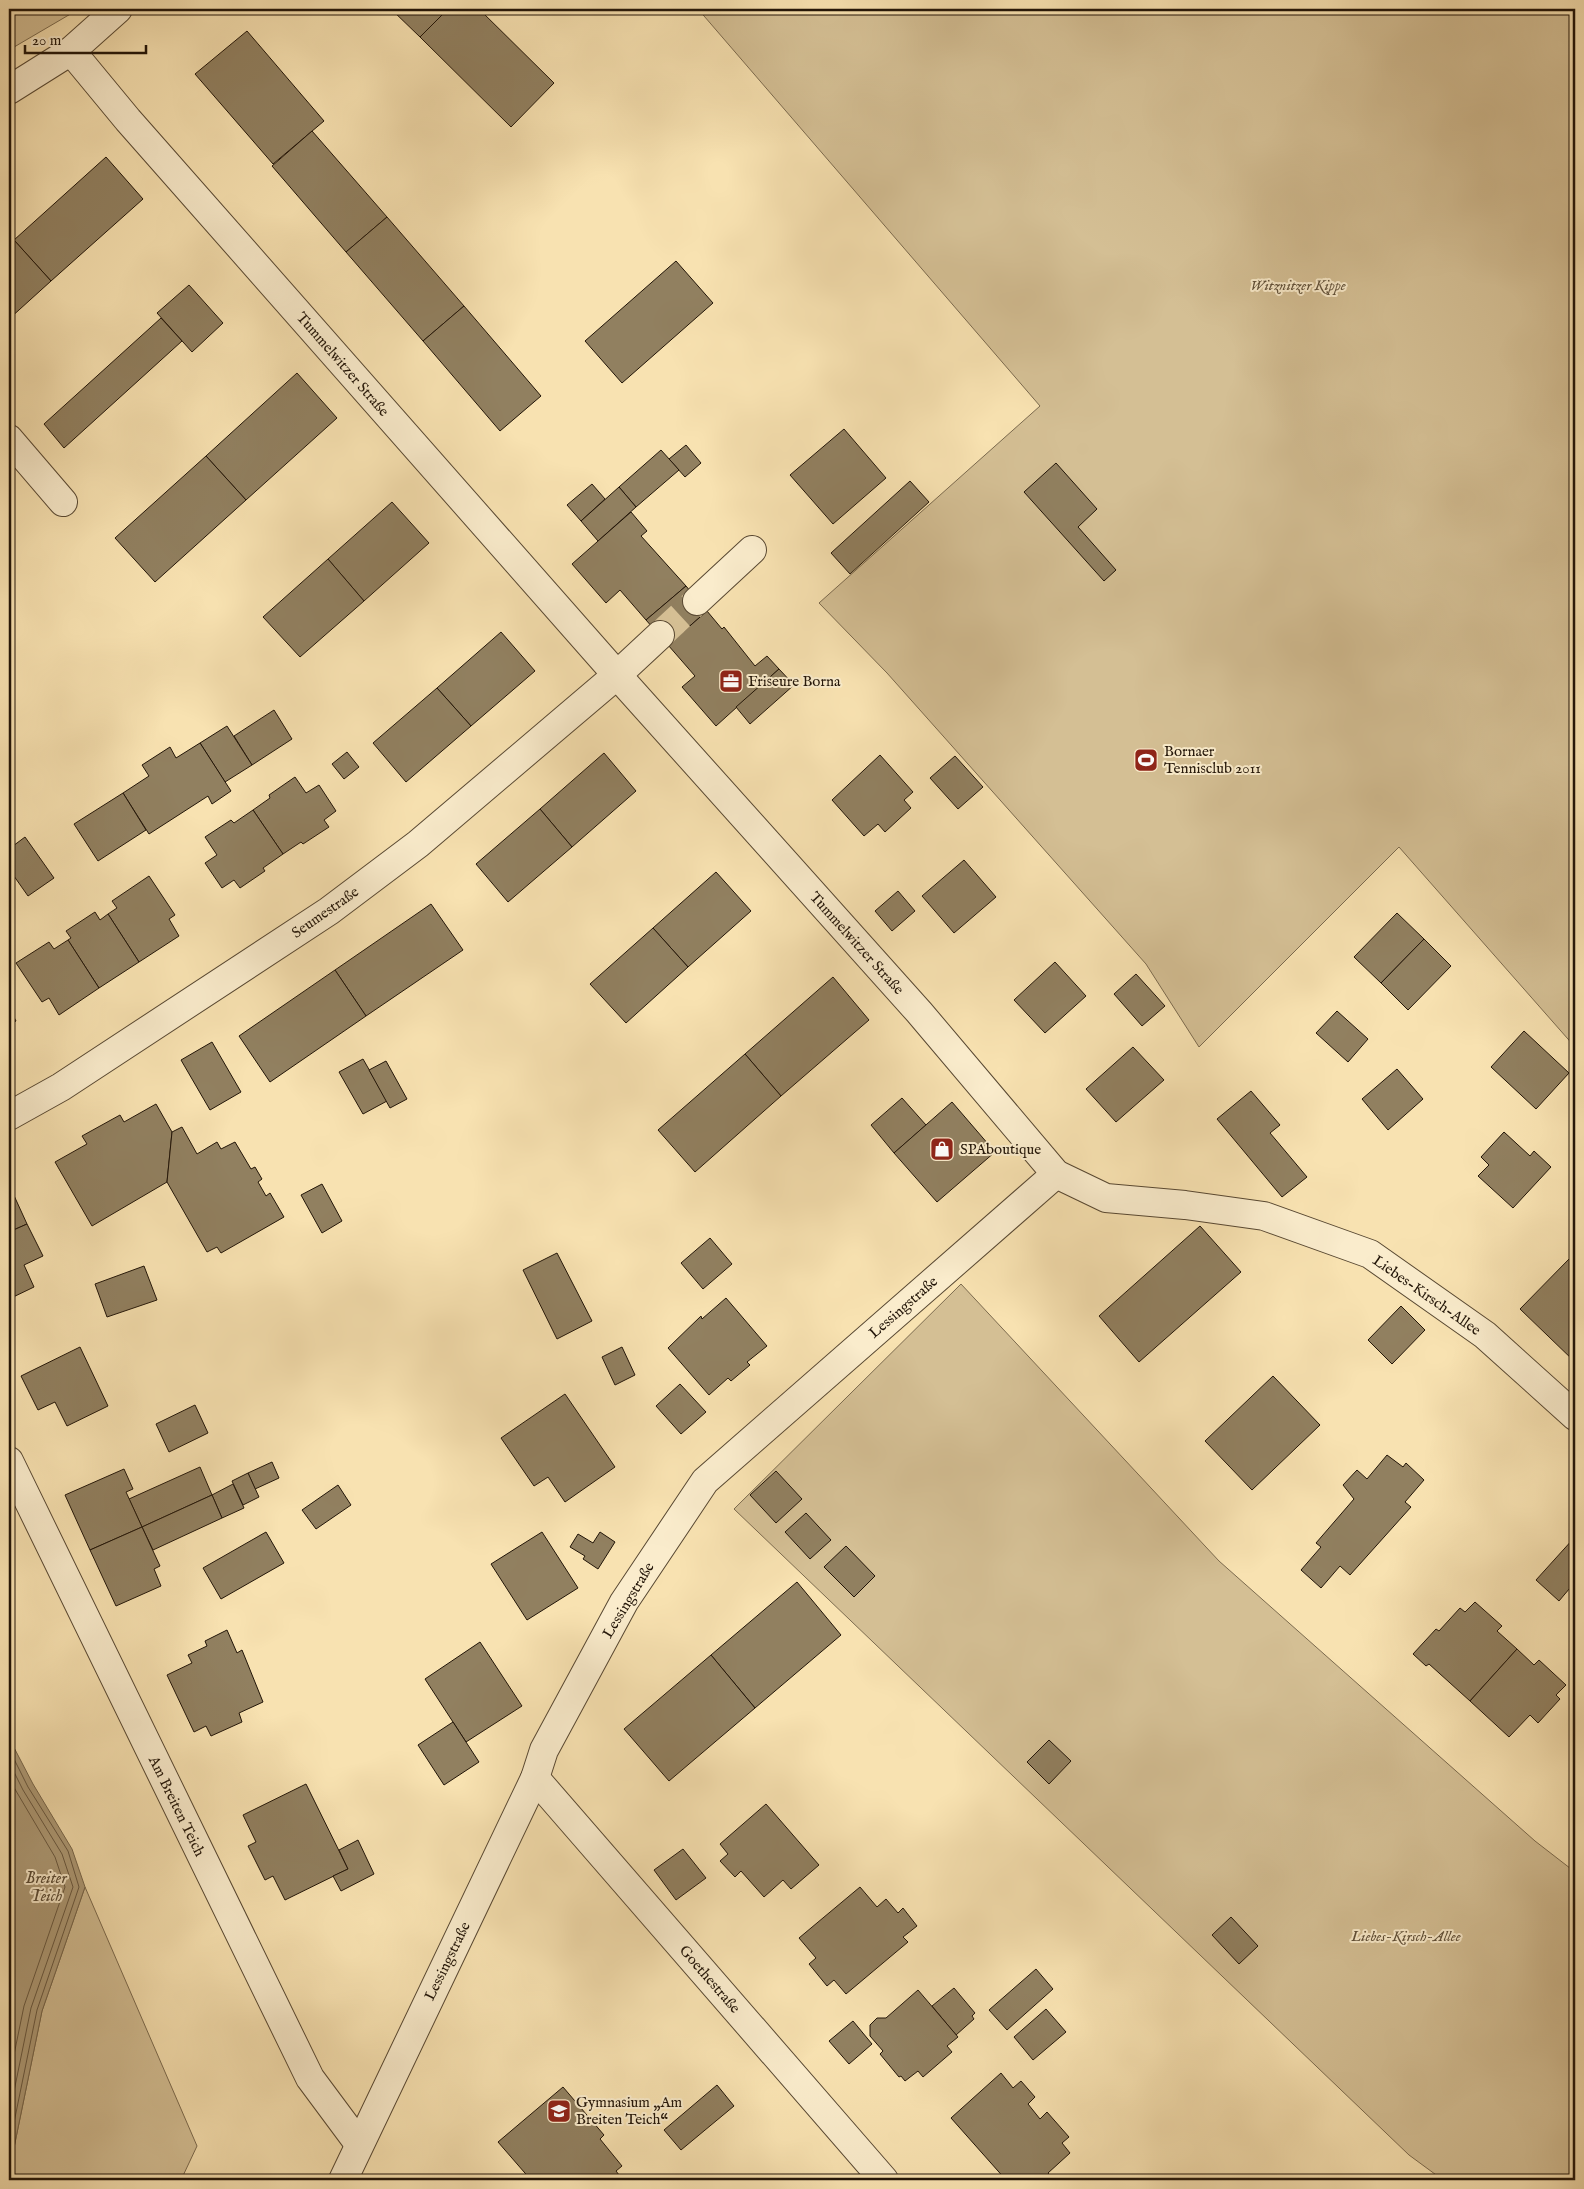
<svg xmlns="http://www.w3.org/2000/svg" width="1584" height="2189" font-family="'IM FELL English',serif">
<rect width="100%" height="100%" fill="#f8e2b1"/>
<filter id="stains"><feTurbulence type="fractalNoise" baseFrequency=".004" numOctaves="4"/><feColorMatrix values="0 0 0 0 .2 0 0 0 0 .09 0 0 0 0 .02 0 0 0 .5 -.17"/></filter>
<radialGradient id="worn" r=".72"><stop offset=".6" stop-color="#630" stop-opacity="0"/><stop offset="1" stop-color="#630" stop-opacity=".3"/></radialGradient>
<g fill="#d4bf94" stroke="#7b6a4e">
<polygon points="9,9 79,9 9,50"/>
<polygon points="698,9 1575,9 1575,1047 1399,847 1199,1047 1146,964 887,673 819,603 1040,406"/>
<polygon points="961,1284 1219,1561 1535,1841 1575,1872 1575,2180 1443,2180 1409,2155 734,1509"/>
<polygon points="85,1887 197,2146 181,2180 9,2180 9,2172 42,2011"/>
</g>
<polygon fill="#af9c78" stroke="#77664b" points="9,1738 33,1784 72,1849 85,1887 42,2011 9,2172"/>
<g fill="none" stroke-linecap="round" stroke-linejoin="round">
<g stroke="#685840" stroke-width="1">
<polyline points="9,1749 28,1787 68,1851 79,1887 37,2010 9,2147"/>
<polyline points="9,1762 23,1790 62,1854 73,1887 31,2008 9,2116"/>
<polyline points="9,1779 55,1857 65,1887 24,2006 9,2079"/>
</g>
</g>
<g fill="#918060" stroke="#221508">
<polygon points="391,9 448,9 420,37"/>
<polygon points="448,9 479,9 554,83 511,127 420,37"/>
<polygon points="247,31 324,121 273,164 195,74"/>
<polygon points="312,131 387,217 346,252 272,166"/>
<polygon points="106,157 143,199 51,281 14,240"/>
<polygon points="387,217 464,306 423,341 346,252"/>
<polygon points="14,240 51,281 9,319 9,245"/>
<polygon points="676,261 713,303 622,383 585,341"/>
<polygon points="189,285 223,323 192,352 157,313"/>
<polygon points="464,306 541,396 500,431 423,341"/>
<polygon points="161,318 182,341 64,448 44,424"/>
<polygon points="297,373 337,418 246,500 206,456"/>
<polygon points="844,429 886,478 833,524 790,475"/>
<polygon points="686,445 701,463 685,477 669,459"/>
<polygon points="661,450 679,470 636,507 619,487"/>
<polygon points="206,456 246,500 155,582 115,538"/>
<polygon points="1056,463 1097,509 1078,527 1116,570 1104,581 1024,492"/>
<polygon points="910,481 929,502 850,574 831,553"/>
<polygon points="592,484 605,499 581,521 567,505"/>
<polygon points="619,487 636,507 598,541 581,521"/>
<polygon points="392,502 429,543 364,601 328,559"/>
<polygon points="631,512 647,531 641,536 686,586 646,620 620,590 606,603 572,564"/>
<polygon points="328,559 364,601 300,657 263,617"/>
<polygon points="686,586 707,611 668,645 646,620"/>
<polygon points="707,611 722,629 724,627 755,666 767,656 779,669 716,726 682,687 695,676 668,645"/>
<polygon points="501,632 535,671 471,726 437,688"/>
<polygon points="779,669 794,685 750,724 736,707"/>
<polygon points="437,688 471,726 406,782 373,743"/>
<polygon points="274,710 292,739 252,765 234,736"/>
<polygon points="227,726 252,765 225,782 200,743"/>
<polygon points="200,743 231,791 212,804 208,796 149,834 123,793 149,776 142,765 170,747 176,758"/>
<polygon points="347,752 359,767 344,779 332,764"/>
<polygon points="604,753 636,791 572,847 540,809"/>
<polygon points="880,755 913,792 904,800 911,808 885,832 878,824 864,836 832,800"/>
<polygon points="955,756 983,787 958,809 930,778"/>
<polygon points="295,777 306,793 319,785 336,811 324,820 329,827 303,844 301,842 283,854 253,810 270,798 269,795"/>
<polygon points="123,793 146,830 98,861 74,824"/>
<polygon points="540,809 572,847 508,902 476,864"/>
<polygon points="253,810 283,854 263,868 265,871 240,888 234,880 222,888 205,863 217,855 205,837 231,820 234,823"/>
<polygon points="25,837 54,878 28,896 9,869 9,849"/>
<polygon points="964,860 996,897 954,933 922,896"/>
<polygon points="716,872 751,911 688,967 653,928"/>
<polygon points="149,876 175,915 169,919 179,936 139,962 108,914 117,908 112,901"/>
<polygon points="898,891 915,911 892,931 875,911"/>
<polygon points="431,904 463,950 366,1016 335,970"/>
<polygon points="95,912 100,920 108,914 139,962 99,988 68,940 71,938 66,931"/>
<polygon points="1397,913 1424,939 1381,983 1354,957"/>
<polygon points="653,928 688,967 626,1023 590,984"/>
<polygon points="1424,939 1451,966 1408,1010 1381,983"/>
<polygon points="68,940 99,988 59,1015 49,998 42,1002 16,963 49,942 54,949"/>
<polygon points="1055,962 1086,996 1045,1033 1014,1000"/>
<polygon points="335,970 366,1016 270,1082 239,1036"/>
<polygon points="1136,974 1165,1006 1142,1026 1114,994"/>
<polygon points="833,977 869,1020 781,1096 745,1054"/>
<polygon points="9,1008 16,1021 9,1025"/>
<polygon points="1337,1011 1368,1039 1348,1062 1316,1033"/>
<polygon points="1524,1031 1569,1073 1536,1109 1491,1067"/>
<polygon points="212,1042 241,1092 210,1110 181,1060"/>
<polygon points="1133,1047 1164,1080 1116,1122 1086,1089"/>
<polygon points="745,1054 781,1096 695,1172 658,1130"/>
<polygon points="363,1059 387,1101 363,1114 339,1072"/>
<polygon points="386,1061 407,1099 390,1108 369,1070"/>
<polygon points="1397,1069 1423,1099 1388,1130 1362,1099"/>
<polygon points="1251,1091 1280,1125 1270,1133 1307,1177 1282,1197 1217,1119"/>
<polygon points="902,1098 926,1125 894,1153 871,1125"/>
<polygon points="952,1102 995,1152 937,1202 894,1153"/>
<polygon points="156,1104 172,1132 167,1182 92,1226 55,1162 87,1144 82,1136 120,1115 124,1122"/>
<polygon points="182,1127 197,1154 217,1142 221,1149 235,1142 251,1169 255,1167 262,1179 258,1182 266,1196 270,1193 284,1217 221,1253 217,1247 207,1252 167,1182 172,1132"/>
<polygon points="1504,1132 1530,1156 1534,1151 1551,1167 1513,1208 1478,1176 1489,1165 1481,1157"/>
<polygon points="322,1184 342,1221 322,1233 301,1195"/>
<polygon points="11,1189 27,1224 9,1232 9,1190"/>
<polygon points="27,1224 43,1256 24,1265 34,1287 9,1299 9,1232"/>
<polygon points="1200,1226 1241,1272 1139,1362 1099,1316"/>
<polygon points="710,1238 732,1264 703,1289 681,1263"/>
<polygon points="557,1253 592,1321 557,1339 523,1270"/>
<polygon points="1570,1258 1575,1263 1575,1362 1520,1309"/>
<polygon points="144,1266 157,1300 107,1317 95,1284"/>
<polygon points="726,1298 767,1346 747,1362 750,1365 731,1381 728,1378 709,1395 668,1348 701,1316 702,1319"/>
<polygon points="1401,1306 1425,1330 1392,1364 1368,1340"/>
<polygon points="80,1347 108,1406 67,1426 55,1402 38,1410 21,1376"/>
<polygon points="622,1347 635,1375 615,1385 602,1357"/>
<polygon points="1273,1376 1320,1425 1252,1490 1205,1441"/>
<polygon points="680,1384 706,1412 681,1434 656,1406"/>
<polygon points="565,1394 615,1467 565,1502 548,1477 534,1486 501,1438"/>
<polygon points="195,1405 208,1433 169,1452 156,1424"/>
<polygon points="1387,1455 1403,1467 1406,1463 1424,1480 1405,1502 1411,1507 1350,1575 1340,1566 1321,1588 1301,1570 1321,1547 1316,1543 1354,1499 1343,1485 1357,1470 1367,1479"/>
<polygon points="272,1462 279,1478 255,1489 248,1473"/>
<polygon points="200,1467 212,1495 142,1527 129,1499"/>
<polygon points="124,1469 133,1489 126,1492 142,1527 90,1550 65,1495"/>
<polygon points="776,1471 802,1499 776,1523 750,1495"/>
<polygon points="248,1473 259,1497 243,1505 232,1481"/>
<polygon points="233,1484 244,1508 222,1518 212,1495"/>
<polygon points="338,1485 351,1505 316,1529 302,1510"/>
<polygon points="212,1495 222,1518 153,1550 142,1527"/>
<polygon points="806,1513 831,1540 810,1559 785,1532"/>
<polygon points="142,1527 160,1566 154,1569 161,1586 116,1606 90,1550"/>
<polygon points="266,1532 284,1563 221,1599 203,1568"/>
<polygon points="542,1532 578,1588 527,1620 491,1564"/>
<polygon points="600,1532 615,1542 598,1569 583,1559 585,1556 570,1547 578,1534 593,1543"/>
<polygon points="1574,1538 1575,1582 1559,1601 1536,1580"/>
<polygon points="846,1546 875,1576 854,1597 824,1567"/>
<polygon points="797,1582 841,1635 755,1708 711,1655"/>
<polygon points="1475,1602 1502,1626 1497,1631 1517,1649 1470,1701 1429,1664 1426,1666 1413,1654 1436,1629 1439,1631 1460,1608 1465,1612"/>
<polygon points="227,1630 237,1653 242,1650 263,1702 239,1713 242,1722 211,1736 206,1726 194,1732 167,1675 192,1663 188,1655 207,1646 205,1641"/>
<polygon points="480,1642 522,1706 466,1742 425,1679"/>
<polygon points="1517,1649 1534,1665 1539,1660 1566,1685 1556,1695 1560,1699 1538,1723 1530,1715 1509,1737 1470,1701"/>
<polygon points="711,1655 755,1708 669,1781 624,1729"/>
<polygon points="453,1722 479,1762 444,1785 418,1745"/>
<polygon points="1049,1740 1071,1761 1049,1784 1027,1762"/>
<polygon points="306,1784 348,1869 285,1900 273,1876 265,1880 248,1846 256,1842 243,1815"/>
<polygon points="766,1804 819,1865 791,1889 783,1880 764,1897 741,1871 735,1877 720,1861 728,1854 720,1844"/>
<polygon points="358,1840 374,1874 341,1891 333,1876 348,1869 339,1850"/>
<polygon points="683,1849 706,1878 676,1900 654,1870"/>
<polygon points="860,1887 877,1907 886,1899 898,1913 903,1908 917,1926 903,1937 908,1942 846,1994 834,1980 827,1986 809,1964 816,1958 799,1938"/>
<polygon points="1231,1917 1258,1946 1239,1964 1212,1935"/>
<polygon points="1036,1969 1053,1989 1007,2030 989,2010"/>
<polygon points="954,1988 975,2013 972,2016 974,2019 956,2035 932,2006"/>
<polygon points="918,1990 958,2037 947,2046 952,2052 923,2077 918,2071 905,2081 901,2076 899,2077 880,2054 883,2051 870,2036 870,2025 877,2018 886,2018"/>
<polygon points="1046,2009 1066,2032 1033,2060 1014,2037"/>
<polygon points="853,2021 872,2044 849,2064 829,2041"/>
<polygon points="1001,2073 1013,2088 1021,2081 1035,2097 1028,2104 1040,2119 1047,2112 1069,2137 1062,2143 1070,2153 1048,2173 1054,2180 1006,2180 951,2118"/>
<polygon points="717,2085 734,2106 681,2150 664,2130"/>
<polygon points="563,2087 604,2135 600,2139 622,2166 616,2171 623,2180 531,2180 498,2142"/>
</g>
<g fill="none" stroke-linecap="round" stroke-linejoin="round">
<polyline stroke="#d8c398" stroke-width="28" stroke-dasharray="28 14" stroke-linecap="butt" points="660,635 697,601"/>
<g stroke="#584832" stroke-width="30">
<g id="minor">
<polyline points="71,51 128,120 617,675 919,1012 1056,1174 1106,1198 1185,1205 1264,1216 1370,1254 1485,1335 1575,1416"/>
<polyline points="9,90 71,51 118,9"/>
<polyline points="9,439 63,502"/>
<polyline points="697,601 752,550"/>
<polyline points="9,1116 61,1087 329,911 418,844 617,675 660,635"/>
<polyline points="9,1461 310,2078 359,2144"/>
<polyline points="535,1778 884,2180"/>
<polyline points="343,2180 535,1778 544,1750 624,1602 705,1481 1056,1174"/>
</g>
</g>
<use href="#minor" stroke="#faeccc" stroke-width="28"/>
</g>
<defs>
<g id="office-square" transform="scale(1.25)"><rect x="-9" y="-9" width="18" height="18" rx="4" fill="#8f2418" stroke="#faeccc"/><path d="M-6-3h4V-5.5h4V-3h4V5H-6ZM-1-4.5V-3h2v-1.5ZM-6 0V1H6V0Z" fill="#fff"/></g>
<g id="stadium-square" transform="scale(1.25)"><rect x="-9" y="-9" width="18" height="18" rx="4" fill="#8f2418" stroke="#faeccc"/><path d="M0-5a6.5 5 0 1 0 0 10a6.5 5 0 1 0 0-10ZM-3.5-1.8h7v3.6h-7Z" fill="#fff"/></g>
<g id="shop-square" transform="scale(1.25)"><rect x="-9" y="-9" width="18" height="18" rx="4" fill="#8f2418" stroke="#faeccc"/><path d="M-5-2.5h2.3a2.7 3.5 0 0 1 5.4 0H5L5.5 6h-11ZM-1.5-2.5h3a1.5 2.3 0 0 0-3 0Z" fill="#fff"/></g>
<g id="school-square" transform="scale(1.25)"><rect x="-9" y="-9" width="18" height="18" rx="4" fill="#8f2418" stroke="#faeccc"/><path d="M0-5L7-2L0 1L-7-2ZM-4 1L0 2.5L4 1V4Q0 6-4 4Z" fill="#fff"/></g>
</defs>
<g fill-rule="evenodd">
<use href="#office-square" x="731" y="681"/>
<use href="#stadium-square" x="1146" y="760"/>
<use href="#shop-square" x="942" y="1149"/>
<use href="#school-square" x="559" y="2111"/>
</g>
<g text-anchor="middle" stroke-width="4" stroke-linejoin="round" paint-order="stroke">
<g font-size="15" font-style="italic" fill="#605039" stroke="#faeccc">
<text x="1298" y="290">Witznitzer Kippe</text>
<text x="1406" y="1941">Liebes-Kirsch-Allee</text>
</g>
<g font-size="15" fill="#221508" stroke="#faeccc">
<text transform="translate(343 364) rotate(49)" y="5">Tummelwitzer Straße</text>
<text transform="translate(325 912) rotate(-35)" y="5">Seumestraße</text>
<text transform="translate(857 943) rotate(48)" y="5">Tummelwitzer Straße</text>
<text transform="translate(1427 1295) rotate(35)" y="5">Liebes-Kirsch-Allee</text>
<text transform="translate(903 1307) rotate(-41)" y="5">Lessingstraße</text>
<text transform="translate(628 1600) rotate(-59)" y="5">Lessingstraße</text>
<text transform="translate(177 1806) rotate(64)" y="5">Am Breiten Teich</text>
<text transform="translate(447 1961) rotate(-64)" y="5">Lessingstraße</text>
<text transform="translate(710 1979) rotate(49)" y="5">Goethestraße</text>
</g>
<g font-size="15" fill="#221508" stroke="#faeccc" text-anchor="start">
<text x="748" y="686">Friseure Borna</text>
<text x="1164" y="756">Bornaer<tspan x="1164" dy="17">Tennisclub 2011</tspan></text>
<text x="960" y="1154">SPAboutique</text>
<text x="576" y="2107">Gymnasium „Am<tspan x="576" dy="17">Breiten Teich“</tspan></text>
</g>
<g font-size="16" font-style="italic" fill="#5a4b35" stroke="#faeccc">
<text x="46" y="1883">Breiter<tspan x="46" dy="18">Teich</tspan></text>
</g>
</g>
<rect width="1584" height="2189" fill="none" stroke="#f8e2b1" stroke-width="30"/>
<rect x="10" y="10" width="1564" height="2169" fill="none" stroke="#221508" stroke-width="2.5"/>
<rect x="15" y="15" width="1554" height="2159" fill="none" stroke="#221508"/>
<path d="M25 45v8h121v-8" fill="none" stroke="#221508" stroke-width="2.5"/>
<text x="32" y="45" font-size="15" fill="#221508" stroke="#faeccc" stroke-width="4" paint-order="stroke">20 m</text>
<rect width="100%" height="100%" filter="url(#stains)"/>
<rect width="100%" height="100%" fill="url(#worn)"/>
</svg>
